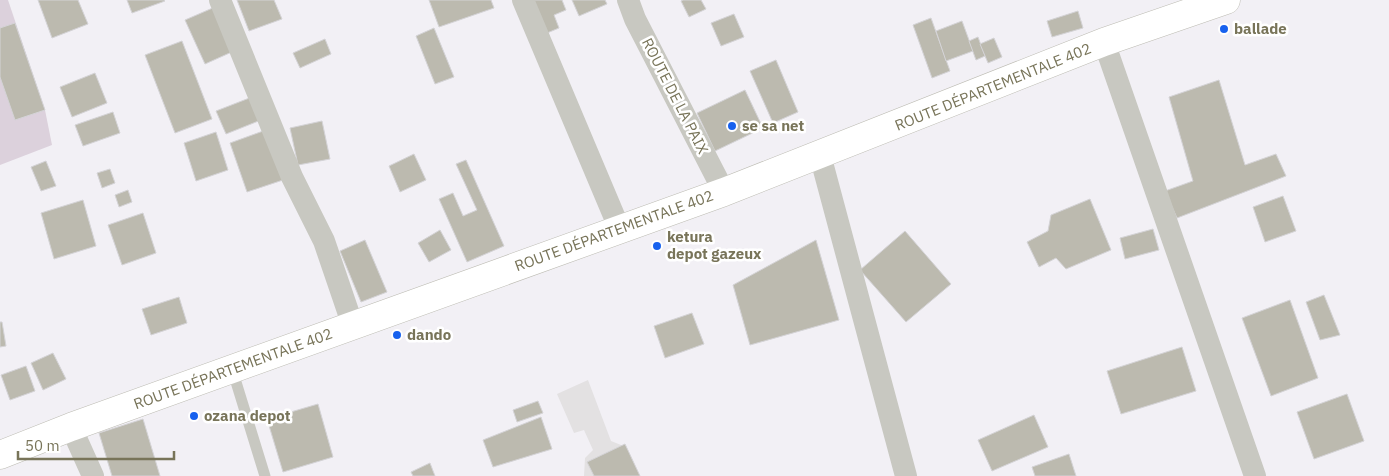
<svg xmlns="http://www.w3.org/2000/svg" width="1389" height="476" font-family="'IBM Plex Sans',sans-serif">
<rect width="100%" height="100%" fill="#f2f0f5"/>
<polygon fill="#e3e1e2" points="588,380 611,441 626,447 640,476 584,476 585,458 593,450 584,430 574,433 557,394"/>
<polygon fill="#dcd1dc" points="0,0 8,0 45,110 52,145 0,165"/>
<g fill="#bcbaaf" stroke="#d4d3d6">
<polygon points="38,0 78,0 88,24 52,38"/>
<polygon points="127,0 164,0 165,1 132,13"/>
<polygon points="237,0 274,0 282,19 249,31"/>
<polygon points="429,0 491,0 494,8 439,27"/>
<polygon points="533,0 562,0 566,10 554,15 559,28 547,33"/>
<polygon points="572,0 605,0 607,4 579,16"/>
<polygon points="683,0 701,0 706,9 689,17 681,1"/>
<polygon points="215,7 234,51 205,64 185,20"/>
<polygon points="1078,11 1083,28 1052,37 1047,21"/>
<polygon points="734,14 744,37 721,46 711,23"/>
<polygon points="931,18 950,71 932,78 913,25"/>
<polygon points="962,21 973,51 946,61 936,31"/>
<polygon points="15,23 45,110 15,120 0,77 0,28"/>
<polygon points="434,28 454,77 435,84 416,36"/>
<polygon points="978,37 985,56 976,60 969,41"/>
<polygon points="994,38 1002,57 988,63 980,44"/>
<polygon points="325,39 331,54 300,68 293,53"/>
<polygon points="182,41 212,119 175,133 145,55"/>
<polygon points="776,60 798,112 773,123 750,71"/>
<polygon points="95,73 107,103 72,117 60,87"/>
<polygon points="1219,80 1245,165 1276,154 1286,176 1177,218 1165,191 1193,181 1169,97"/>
<polygon points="745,90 763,128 715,151 697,113"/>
<polygon points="252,97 261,120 226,134 216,111"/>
<polygon points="113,112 120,133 83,146 75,125"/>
<polygon points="322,121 330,159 298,165 290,128"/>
<polygon points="266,130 283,180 247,192 230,143"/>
<polygon points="216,132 228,170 196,181 184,143"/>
<polygon points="414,154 426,180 400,192 389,166"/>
<polygon points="466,160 504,246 467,262 439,199 453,193 463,216 477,210 456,164"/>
<polygon points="46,161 56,186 41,191 31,167"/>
<polygon points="110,169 115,183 102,188 97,173"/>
<polygon points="128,190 132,202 119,207 115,195"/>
<polygon points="1283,196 1296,231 1265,242 1253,207"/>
<polygon points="1090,199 1111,250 1066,269 1056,258 1039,267 1027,242 1048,231 1051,215"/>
<polygon points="83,200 96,246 54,259 41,213"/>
<polygon points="143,213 156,253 122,265 108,225"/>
<polygon points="1153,229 1159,250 1125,259 1120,238"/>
<polygon points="440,230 451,250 429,262 418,243"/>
<polygon points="905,231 951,284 906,322 860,270"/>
<polygon points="365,240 387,292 361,302 340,251"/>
<polygon points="816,240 839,320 750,345 733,285"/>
<polygon points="1324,295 1340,335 1320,340 1306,302"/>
<polygon points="179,297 187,323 151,335 142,309"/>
<polygon points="1290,300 1318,378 1271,396 1242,318"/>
<polygon points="692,313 704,344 665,358 654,326"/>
<polygon points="0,322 2,322 6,346 0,347"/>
<polygon points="1182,347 1196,391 1121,414 1107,371"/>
<polygon points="53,353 66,379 43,390 31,363"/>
<polygon points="26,366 35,391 10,400 1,375"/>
<polygon points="1347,394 1364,441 1314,459 1297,412"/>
<polygon points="538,401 543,413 517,422 513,410"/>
<polygon points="318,404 333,457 283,472 267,419"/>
<polygon points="1034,415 1048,447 992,471 978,440"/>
<polygon points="541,417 552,449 493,467 483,440"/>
<polygon points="143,419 160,476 112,476 99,433"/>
<polygon points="625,444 640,476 594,476 587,462"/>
<polygon points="1069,454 1076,476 1035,476 1032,467"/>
<polygon points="430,463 435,476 413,476 411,472"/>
</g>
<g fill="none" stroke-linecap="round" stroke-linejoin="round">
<g stroke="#bdbcb3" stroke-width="29">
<polyline id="secondary" points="0,455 71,427 724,192 1104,42 1226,0"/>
</g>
<polyline stroke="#c8c8c1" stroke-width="11" points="232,369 265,476"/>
<g stroke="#c8c8c1" stroke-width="22">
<polyline points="220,0 292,177 324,241 353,326"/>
<polyline points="523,0 620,230"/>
<polyline points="628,0 635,19 724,192"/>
<polyline points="1104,42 1255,476"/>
<polyline points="820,155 906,476"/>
<polyline points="71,427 93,476"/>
</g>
<use href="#secondary" stroke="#fff" stroke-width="28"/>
</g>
<g fill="#1761ee" stroke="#fff" stroke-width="2">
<circle cx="1224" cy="29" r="5"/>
<circle cx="732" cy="126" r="5"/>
<circle cx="657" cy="246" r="5"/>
<circle cx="397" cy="335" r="5"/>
<circle cx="194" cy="416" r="5"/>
</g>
<g text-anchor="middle" stroke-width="5" stroke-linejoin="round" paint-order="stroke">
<g font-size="15" font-weight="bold" fill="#787459" stroke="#fff" text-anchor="start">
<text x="1234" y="34">ballade</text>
<text x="742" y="131">se sa net</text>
<text x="667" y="242">ketura<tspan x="667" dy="17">depot gazeux</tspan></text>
<text x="407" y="340">dando</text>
<text x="204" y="421">ozana depot</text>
</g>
<g font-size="15" fill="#787459" stroke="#fff">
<text transform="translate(993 87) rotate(-22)" y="5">ROUTE DÉPARTEMENTALE 402</text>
<text transform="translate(675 96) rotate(63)" y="5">ROUTE DE LA PAIX</text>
<text transform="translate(614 231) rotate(-20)" y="5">ROUTE DÉPARTEMENTALE 402</text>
<text transform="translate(233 369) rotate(-20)" y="5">ROUTE DÉPARTEMENTALE 402</text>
</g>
</g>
<path d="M18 451v8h156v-8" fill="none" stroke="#787459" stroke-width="2.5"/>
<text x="25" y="451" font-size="15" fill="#787459" stroke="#ffffff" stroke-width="4" paint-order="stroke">50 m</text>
</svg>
